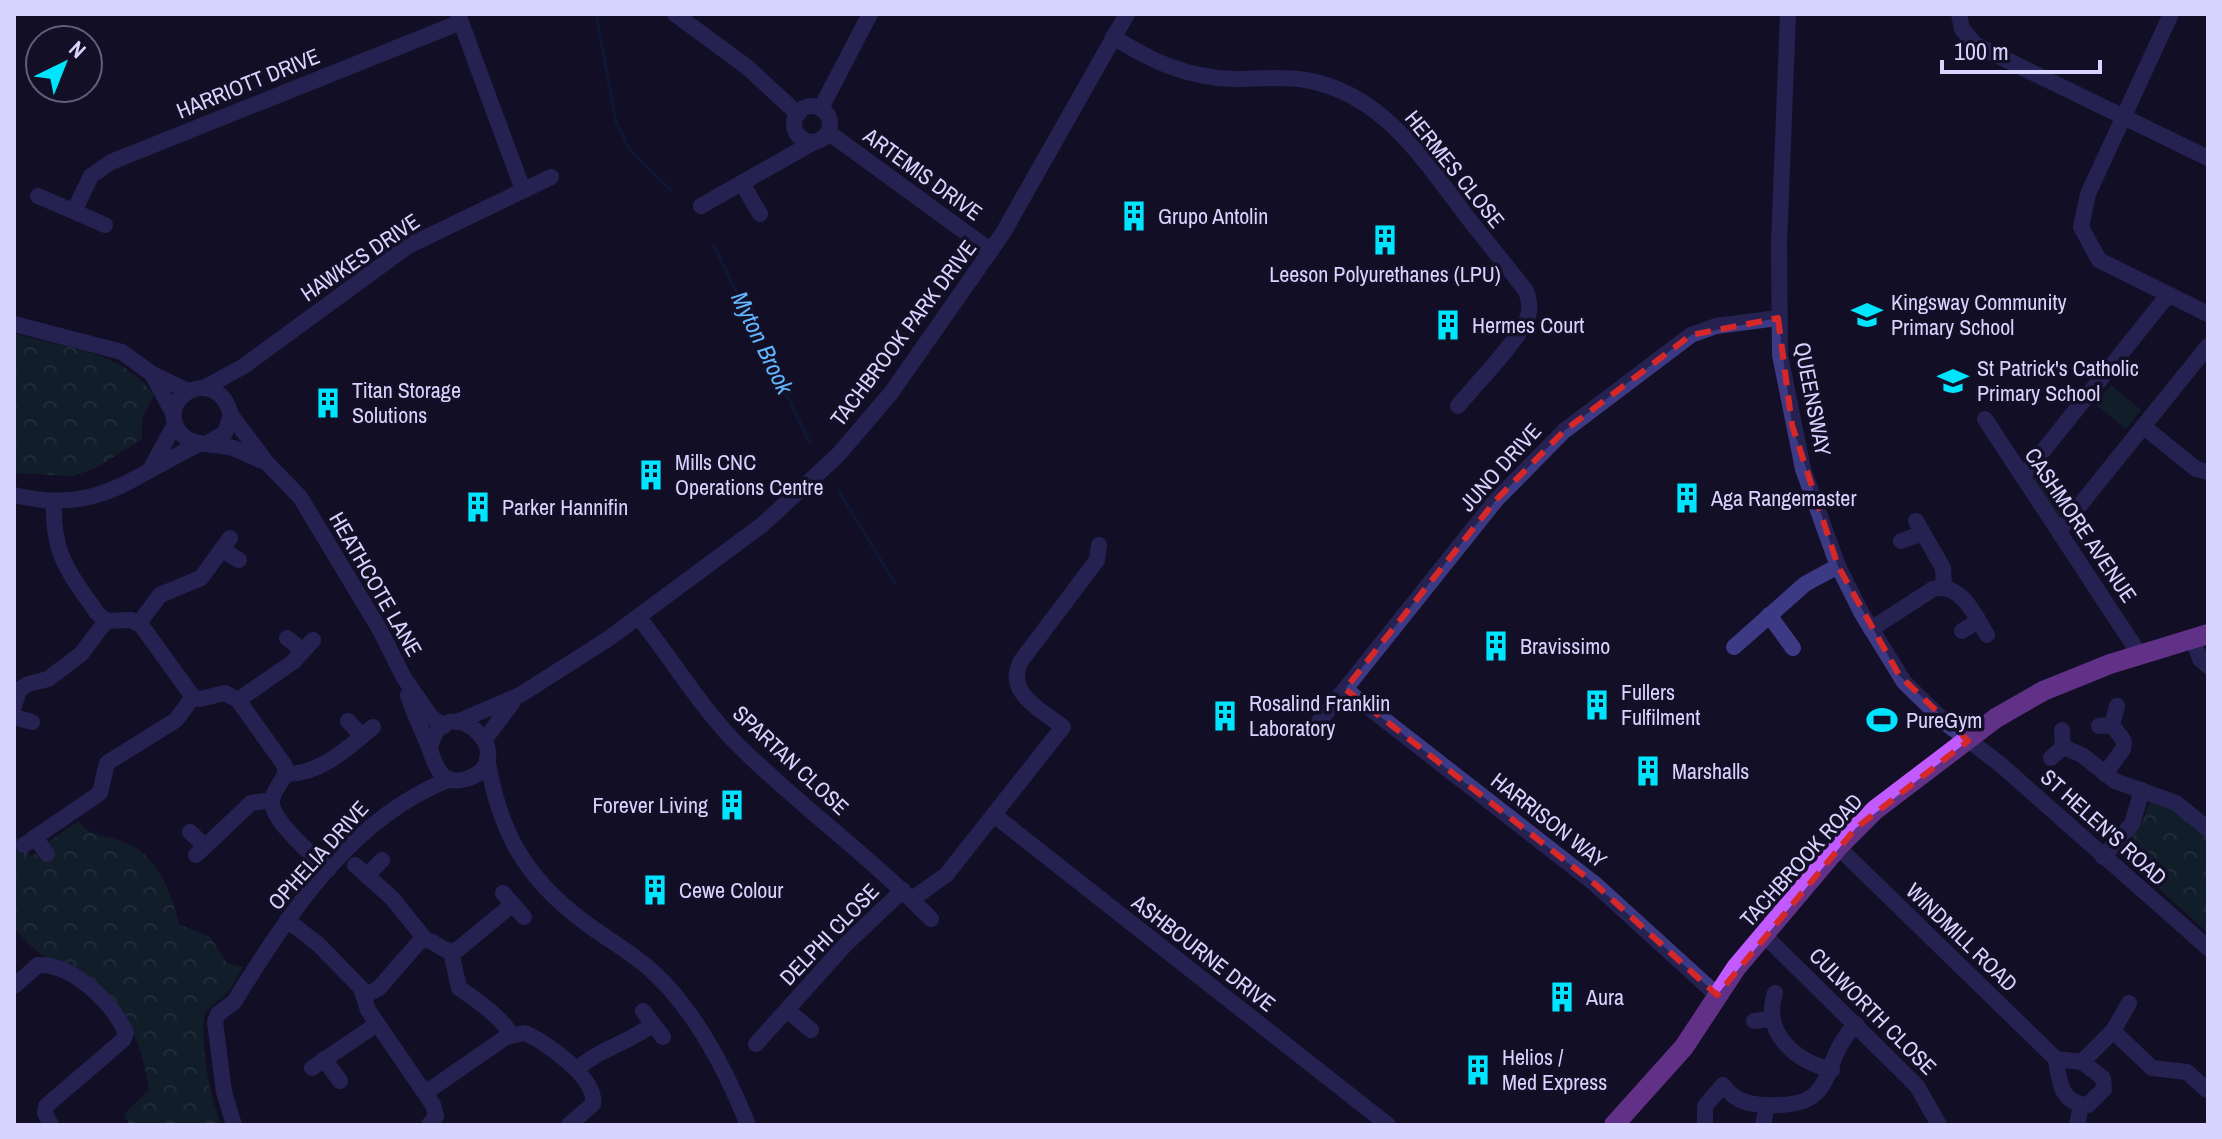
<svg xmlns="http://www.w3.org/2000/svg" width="2222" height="1139" font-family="'Archivo Narrow',sans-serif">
<defs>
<pattern id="park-crowns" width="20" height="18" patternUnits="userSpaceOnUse" patternTransform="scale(2)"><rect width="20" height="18" fill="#12302f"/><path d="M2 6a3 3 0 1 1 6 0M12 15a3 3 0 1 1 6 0" fill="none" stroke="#344d4e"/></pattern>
</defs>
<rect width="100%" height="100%" fill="#130f26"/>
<g fill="#12302f">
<polygon points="2111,385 2141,410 2126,429 2095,404"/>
<polygon points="2035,469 2077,504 2061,521 2034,482"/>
</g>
<g fill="url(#park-crowns)">
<path d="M14,334c52,14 105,15 140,61l-12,23v21l-46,29 -23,8 -59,-3z"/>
<polygon points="2150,802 2170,808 2208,838 2208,933 2121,855 2123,847 2139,828"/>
<path d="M78,821c13,16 24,14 43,20 36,12 50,50 58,83l31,13 17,26 16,4 -13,23 -26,23c-3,39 4,75 17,112h-92l-5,-11 25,-24c-7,-41 -18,-84 -56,-107 -35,-21 -52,-21 -79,-56v-92l16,21 6,-2 6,7 11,-9 -5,-10z"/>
</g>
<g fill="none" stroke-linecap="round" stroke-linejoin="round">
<g stroke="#0c2248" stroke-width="3">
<polyline points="596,14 616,122 630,150 671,190"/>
<polyline points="713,244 810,443"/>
<polyline points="838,490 895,583"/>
</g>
<g stroke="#3d3a85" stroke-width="16">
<polyline points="458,14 523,190"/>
<polyline points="675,14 747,67 798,114"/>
<polyline points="1788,14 1779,243 1780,355 1803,469 1838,566 1861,612 1904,682 1947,724 2000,764 2208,948"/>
<polyline points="1959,14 1962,29 1976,45 2208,158"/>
<polyline points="2171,14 2088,194 2081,227 2099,260 2208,314"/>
<path d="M1113,37c39,24 72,40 119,42 24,0 50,-3 74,1 75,13 116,77 159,134 20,26 41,51 61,77 3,8 5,16 2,25 -7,22 -53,69 -70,90"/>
<circle cx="812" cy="124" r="18"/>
<polyline points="821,108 870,14"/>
<polyline points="828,132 991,251"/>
<polyline points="743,185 760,214"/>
<polyline points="38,196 105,225"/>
<polyline points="701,206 814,142"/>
<polyline points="74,211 91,176 111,162 461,22"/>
<polyline points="14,324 122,352 152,374 188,391"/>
<polyline points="152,374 174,415"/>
<polyline points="204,388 244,366 408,246 551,177"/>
<polyline points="231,415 267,463 300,497 380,630 404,678 431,717 444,726"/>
<polyline points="1985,419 2140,655"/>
<polyline points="2143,426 2196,469 2208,472"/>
<path d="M208,443l17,-10 6,-18c-13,-50 -72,-21 -54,13 11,21 37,14 56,20 10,4 20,9 29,13"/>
<polyline points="152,466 175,424"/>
<polyline points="2023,476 2168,295"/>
<path d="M14,495c83,20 115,-17 185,-51"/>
<path d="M54,502c-2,53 15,70 43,111l9,8 25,-1 10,5 52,72 7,2 25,-6 13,7 47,66c2,15 -12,21 -13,35 -1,20 42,55 56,69"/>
<polyline points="1916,521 1943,568 1944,587"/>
<polyline points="2059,531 2208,346"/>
<polyline points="1901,541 1921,534"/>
<polyline points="222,550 239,560"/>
<polyline points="1769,615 1793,648"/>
<path d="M639,618c33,41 60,87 97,125 62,62 134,113 195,176"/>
<polyline points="139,623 160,595 201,578 230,538"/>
<path d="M1871,629l62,-40c28,-7 42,26 54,46"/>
<polyline points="1962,631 1978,621"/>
<polyline points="287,638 303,651"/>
<polyline points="2193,640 2200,659 2208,666"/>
<polyline points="1734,647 1805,584 1838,566"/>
<polyline points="1345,689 1595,884 1717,995"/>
<path d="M408,695c5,16 12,31 19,47 7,17 11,46 39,37 61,-19 -21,-98 -36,-31"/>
<polyline points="238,700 293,662 313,640"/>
<polyline points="14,706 19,690 28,684 48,679 81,654 106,621"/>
<polyline points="14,717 32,722"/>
<polyline points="348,721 362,736"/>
<polyline points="457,722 520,695 608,639 762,525 838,455 891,393 1003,233 1127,14"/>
<polyline points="2112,725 2117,706"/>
<polyline points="2099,726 2112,725 2124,741 2123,749 2105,774"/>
<polyline points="1314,728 1496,500 1564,431 1691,335 1716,326 1778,318"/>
<polyline points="485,739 513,702"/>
<polyline points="2063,747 2082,755 2115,781 2176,803 2208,829"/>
<path d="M487,758c12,72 37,119 96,163 22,17 48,31 69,50 44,40 74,99 96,154"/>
<polyline points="2051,758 2063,747 2062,730"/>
<path d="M285,774c35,1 63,-26 88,-47"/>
<polyline points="994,815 1388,1125"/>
<polyline points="190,832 205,846"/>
<polyline points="35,837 47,854"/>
<polyline points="24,845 100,793 107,763 176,720 193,697"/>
<polyline points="1838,847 2056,1059"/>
<polyline points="196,855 251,803 272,800"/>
<polyline points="2103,857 2132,824 2142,790"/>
<polyline points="355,865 392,898 425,939"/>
<polyline points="368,875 382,860"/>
<polyline points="503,893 524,917"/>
<path d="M912,899l34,-24 117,-148c-22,-17 -59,-35 -42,-66l76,-101 2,-15"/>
<polyline points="287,920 319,945 361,988 368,1010 433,1105 436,1116 429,1125"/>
<polyline points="1765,936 1917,1086 1939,1125"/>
<path d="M451,952l8,36c16,11 44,30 52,47"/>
<path d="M14,986l24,-21c35,-2 75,39 88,68l-3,7 -77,66 -1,7 6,12"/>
<path d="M1775,993c-13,40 20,68 57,77"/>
<path d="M364,996l15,-8 41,-47c14,-5 21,13 36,10l57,-47"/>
<polyline points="787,1010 811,1030"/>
<polyline points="643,1011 663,1037"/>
<polyline points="1754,1021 1770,1019"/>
<polyline points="2113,1031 2152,1068 2187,1072 2207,1090"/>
<polyline points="756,1044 845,945 903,890"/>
<polyline points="324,1059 340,1081"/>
<path d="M2056,1059l26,3 21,16 1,11 -16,16c-27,-1 -29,-23 -32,-46z"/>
<polyline points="2082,1062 2113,1031 2129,1003"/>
<polyline points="312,1068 377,1024"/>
<path d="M577,1069c22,-20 52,-26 76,-45"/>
<path d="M425,1093l81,-56 19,-4c21,9 72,45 68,71l-24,21"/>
<path d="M234,1125l-10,-33 -9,-70 3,-8 16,-12c55,-88 116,-184 216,-223"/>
<path d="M1705,1125v-19l18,-21c12,16 23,19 42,20 78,4 51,-41 91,-81"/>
<polyline points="1763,1125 1767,1105"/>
<polyline points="2077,1125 2081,1105"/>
</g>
<polyline stroke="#c25bff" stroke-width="20" points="1614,1125 1684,1047 1736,968 1838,847 1875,810 1996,718 2043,691 2110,664 2208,634"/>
</g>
<path d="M0 0H2222V1139H0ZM1778,318l14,107 46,141 61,109 69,66 -112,87 -139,167 -122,-111 -250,-195 151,-189 68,-69 127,-96z" fill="#130f26" fill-opacity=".55" fill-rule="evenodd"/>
<path fill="none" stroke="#d62828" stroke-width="6" stroke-dasharray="16 10" stroke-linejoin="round" d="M1778,318l14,107 46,141 61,109 69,66 -112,87 -139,167 -122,-111 -250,-195 151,-189 68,-69 127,-96z"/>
<defs>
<g id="building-bare" transform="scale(2.4)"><path d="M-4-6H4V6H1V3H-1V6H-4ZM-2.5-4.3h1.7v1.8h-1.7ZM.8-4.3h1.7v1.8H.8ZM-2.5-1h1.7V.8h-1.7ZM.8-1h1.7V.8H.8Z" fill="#00e5ff" stroke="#130f26" stroke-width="2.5" paint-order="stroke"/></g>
<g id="school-bare" transform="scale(2.4)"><path d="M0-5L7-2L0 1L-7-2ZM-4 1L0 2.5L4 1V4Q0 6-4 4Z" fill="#00e5ff" stroke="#130f26" stroke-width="2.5" paint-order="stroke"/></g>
<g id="stadium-bare" transform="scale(2.4)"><path d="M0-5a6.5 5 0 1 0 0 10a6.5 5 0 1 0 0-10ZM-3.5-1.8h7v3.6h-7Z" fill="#00e5ff" stroke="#130f26" stroke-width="2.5" paint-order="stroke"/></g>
</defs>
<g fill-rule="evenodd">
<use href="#building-bare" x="1134" y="216"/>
<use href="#building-bare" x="1385" y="240"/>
<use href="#school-bare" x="1867" y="315"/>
<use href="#building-bare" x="1448" y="325"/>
<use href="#school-bare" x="1953" y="381"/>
<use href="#building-bare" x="328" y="403"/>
<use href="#building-bare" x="651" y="475"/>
<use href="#building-bare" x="1687" y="498"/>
<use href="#building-bare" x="478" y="507"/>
<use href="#building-bare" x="1496" y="646"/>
<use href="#building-bare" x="1597" y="705"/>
<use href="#building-bare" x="1225" y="716"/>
<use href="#stadium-bare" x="1882" y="720"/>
<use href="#building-bare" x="1648" y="771"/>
<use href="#building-bare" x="732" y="805"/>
<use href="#building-bare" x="655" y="890"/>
<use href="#building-bare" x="1562" y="997"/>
<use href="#building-bare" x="1478" y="1070"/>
</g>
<g text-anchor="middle" stroke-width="7" stroke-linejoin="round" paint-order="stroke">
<g font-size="22" fill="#d9d4ff" stroke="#130f26">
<text transform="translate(248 83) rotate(-22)" y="8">HARRIOTT DRIVE</text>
<text transform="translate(1455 169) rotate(51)" y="8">HERMES CLOSE</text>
<text transform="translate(923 174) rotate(36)" y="8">ARTEMIS DRIVE</text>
<text transform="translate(360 257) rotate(-34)" y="8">HAWKES DRIVE</text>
<text transform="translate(903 333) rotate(-53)" y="8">TACHBROOK PARK DRIVE</text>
<text transform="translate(1813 399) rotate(79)" y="8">QUEENSWAY</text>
<text transform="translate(1500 467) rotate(-48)" y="8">JUNO DRIVE</text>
<text transform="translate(2081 525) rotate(56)" y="8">CASHMORE AVENUE</text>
<text transform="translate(376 584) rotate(60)" y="8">HEATHCOTE LANE</text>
<text transform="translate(791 760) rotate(43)" y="8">SPARTAN CLOSE</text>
<text transform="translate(1549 820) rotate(38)" y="8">HARRISON WAY</text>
<text transform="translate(2104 827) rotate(42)" y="8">ST HELEN'S ROAD</text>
<text transform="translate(318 855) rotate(-48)" y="8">OPHELIA DRIVE</text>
<text transform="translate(1801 860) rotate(-48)" y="8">TACHBROOK ROAD</text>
<text transform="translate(829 934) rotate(-46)" y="8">DELPHI CLOSE</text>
<text transform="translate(1962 937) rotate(44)" y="8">WINDMILL ROAD</text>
<text transform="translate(1204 953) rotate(38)" y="8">ASHBOURNE DRIVE</text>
<text transform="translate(1873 1011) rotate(45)" y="8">CULWORTH CLOSE</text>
</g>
<g font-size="22" fill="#d9d4ff" stroke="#130f26" text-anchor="start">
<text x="1158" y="224">Grupo Antolin</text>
<text x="1385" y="282" text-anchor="middle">Leeson Polyurethanes (LPU)</text>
<text x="1891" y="310">Kingsway Community<tspan x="1891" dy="25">Primary School</tspan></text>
<text x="1472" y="333">Hermes Court</text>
<text x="1977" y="376">St Patrick's Catholic<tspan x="1977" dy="25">Primary School</tspan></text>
<text x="352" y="398">Titan Storage<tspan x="352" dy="25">Solutions</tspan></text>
<text x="675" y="470">Mills CNC<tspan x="675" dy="25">Operations Centre</tspan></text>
<text x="1711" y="506">Aga Rangemaster</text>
<text x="502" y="515">Parker Hannifin</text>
<text x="1520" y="654">Bravissimo</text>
<text x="1621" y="700">Fullers<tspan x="1621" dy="25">Fulfilment</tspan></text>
<text x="1249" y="711">Rosalind Franklin<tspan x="1249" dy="25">Laboratory</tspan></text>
<text x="1906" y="728">PureGym</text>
<text x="1672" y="779">Marshalls</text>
<text x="708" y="813" text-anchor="end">Forever Living</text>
<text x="679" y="898">Cewe Colour</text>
<text x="1586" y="1005">Aura</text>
<text x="1502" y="1065">Helios /<tspan x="1502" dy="25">Med Express</tspan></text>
</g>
<g font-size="24" font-style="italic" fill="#62b6ff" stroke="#130f26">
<text transform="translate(762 343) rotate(64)" y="8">Myton Brook</text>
</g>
</g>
<rect width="2222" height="1139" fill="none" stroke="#d9d4ff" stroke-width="32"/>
<g transform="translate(64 64) rotate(43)"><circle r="38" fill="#130f26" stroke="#625e7d" stroke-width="2"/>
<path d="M0-6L14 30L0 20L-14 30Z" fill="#00e5ff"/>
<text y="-12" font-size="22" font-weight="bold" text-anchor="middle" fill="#d9d4ff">N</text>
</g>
<path d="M1942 60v12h158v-12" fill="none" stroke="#d9d4ff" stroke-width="4"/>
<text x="1954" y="60" font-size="24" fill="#d9d4ff" stroke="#130f26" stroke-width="6" paint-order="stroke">100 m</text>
</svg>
